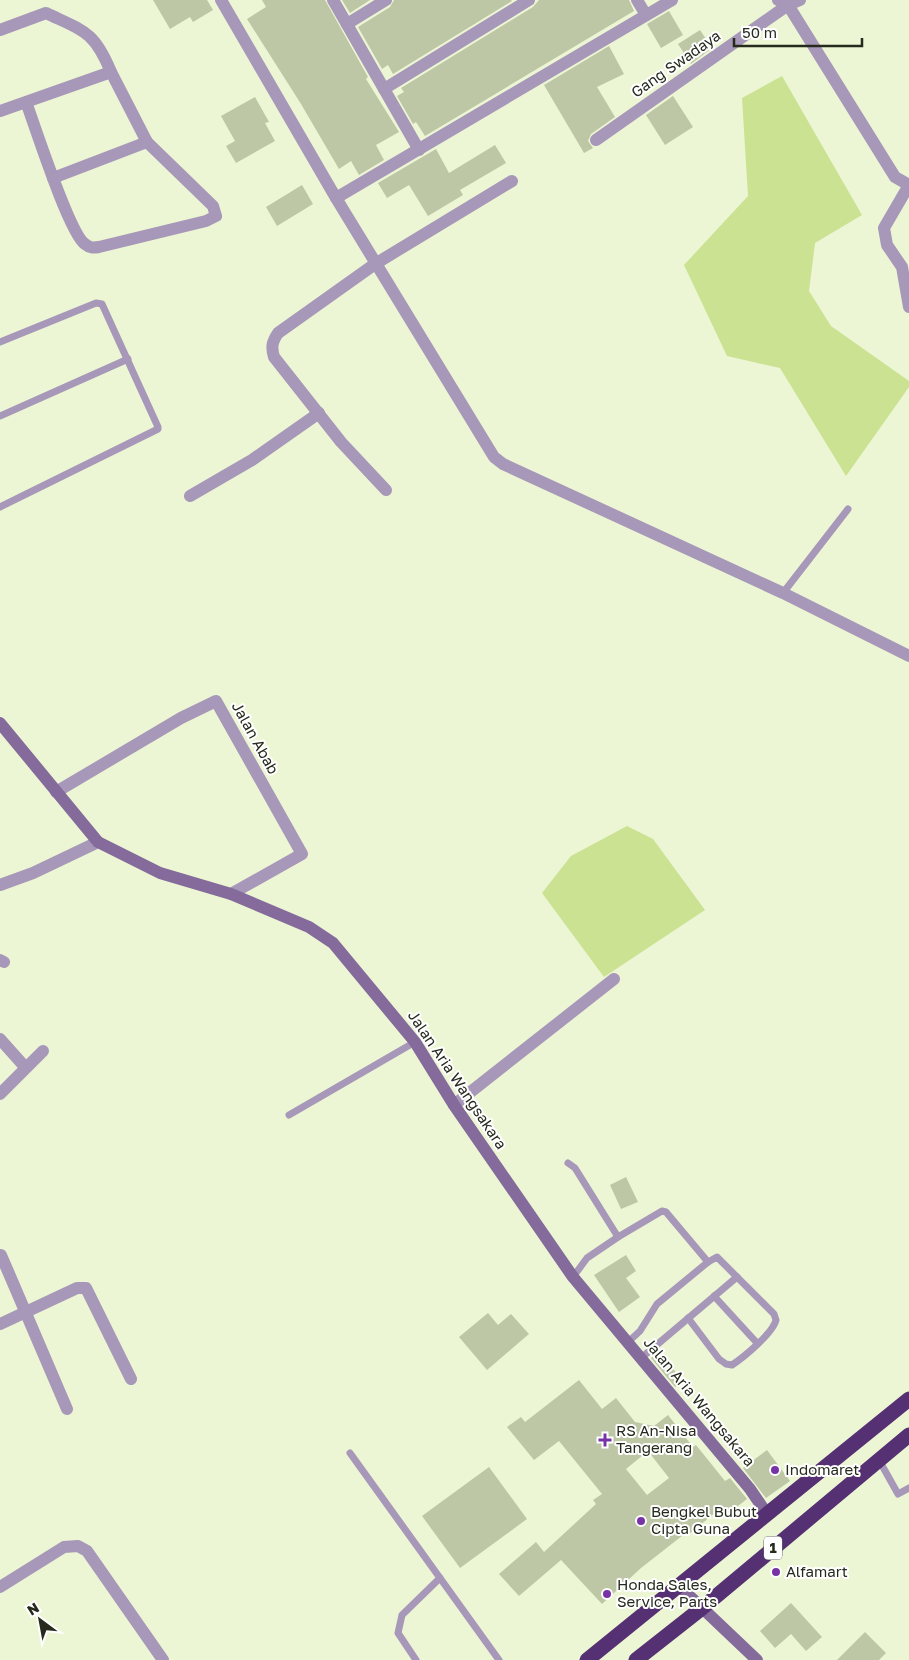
<svg xmlns="http://www.w3.org/2000/svg" width="909" height="1660" font-family="'Golos Text',sans-serif">
<rect width="100%" height="100%" fill="#ecf6d4"/>
<g fill="#cbe292">
<polygon points="782,76 862,215 815,243 809,291 831,326 909,381 909,387 846,476 780,368 727,356 684,265 748,196 742,98"/>
<polygon points="627,826 653,839 705,910 604,977 542,893 571,856"/>
</g>
<g fill="#bdc7a6" fill-rule="evenodd">
<polygon points="153,0 207,0 213,10 193,22 190,17 170,29"/>
<polygon points="262,0 325,0 368,77 366,79 399,132 376,145 384,160 359,175 351,161 339,169 301,104 247,19 266,7"/>
<polygon points="342,0 370,0 350,13"/>
<polygon points="394,0 511,0 512,1 393,74 388,65 382,69 358,27 390,7"/>
<polygon points="539,0 629,0 634,11 425,136 416,122 413,124 397,96 404,92 401,88 533,7"/>
<polygon points="669,11 683,35 661,48 647,24"/>
<polygon points="700,30 712,48 691,64 678,44"/>
<polygon points="609,46 624,74 597,87 615,117 591,134 588,141 593,148 584,153 544,85"/>
<polygon points="673,96 693,127 665,145 646,115"/>
<polygon points="255,97 269,122 265,123 275,141 236,163 226,146 235,141 221,116"/>
<polygon points="495,145 506,163 460,190 463,195 428,216 409,185 387,198 378,183 436,149 449,173"/>
<polygon points="302,185 313,204 277,226 266,207"/>
<polygon points="626,1177 638,1202 621,1209 610,1185"/>
<polygon points="626,1255 636,1271 626,1278 640,1297 619,1312 594,1275"/>
<polygon points="488,1313 498,1325 511,1314 529,1334 487,1370 459,1337"/>
<polygon points="660,1351 682,1381 675,1387 651,1358"/>
<path d="M579,1380l23,29 14,-11 19,24 19,4 14,-11 25,32 3,-2 29,36 5,-3 17,21 -22,17 -5,-7 -31,25 -2,-2 -46,36 -39,36 -41,-44 -42,36 -20,-22 37,-32 8,10 52,-48 -3,-4 9,-6 -43,-53 -25,19 -27,-33 14,-10 4,5zM648,1451l21,27 -22,17 -21,-26z"/>
<polygon points="767,1450 790,1481 766,1498 743,1468"/>
<polygon points="489,1467 527,1519 460,1568 422,1516"/>
<polygon points="791,1603 822,1637 806,1651 791,1634 775,1648 760,1631"/>
<polygon points="865,1632 886,1653 879,1660 837,1660"/>
</g>
<g fill="none" stroke-linecap="round" stroke-linejoin="round">
<g stroke="#a797b8" stroke-width="7">
<polyline points="0,342 96,303 102,304 158,427 158,429 0,507"/>
<polyline points="0,416 128,359"/>
<polyline points="783,593 848,509"/>
<polyline points="289,1115 415,1042"/>
<polyline points="568,1163 575,1168 618,1237 587,1258 573,1277"/>
<polyline points="618,1237 662,1211 666,1212 708,1262"/>
<polyline points="714,1296 757,1343"/>
<path d="M627,1343l13,-12 17,-27 51,-42 9,-5 57,57 2,6c-3,13 -32,37 -44,45l-6,-1 -7,-5 -31,-41"/>
<polyline points="640,1359 737,1277"/>
<polyline points="350,1453 440,1578"/>
<polyline points="879,1460 898,1494 909,1488"/>
<polyline points="416,1660 398,1633 402,1615 440,1578 499,1660"/>
</g>
<g stroke="#a797b8" stroke-width="12">
<polyline points="221,0 336,198 494,457 503,464 783,593 909,656"/>
<polyline points="333,0 419,150"/>
<polyline points="637,0 646,15"/>
<polyline points="778,0 788,5 895,177 909,185"/>
<polyline points="347,24 386,0"/>
<path d="M0,30l46,-17c38,18 48,18 65,59"/>
<polyline points="384,89 529,0"/>
<path d="M0,111l111,-39 36,70 66,64 3,10 -10,5 -107,26c-6,1 -9,1 -14,-3 -16,-11 -50,-118 -59,-142"/>
<polyline points="596,140 788,5 800,0"/>
<polyline points="53,178 147,142"/>
<polyline points="909,185 884,228 887,245 902,267 909,307"/>
<polyline points="336,198 672,0"/>
<path d="M386,490l-45,-48 -67,-85c-3,-10 -2,-15 4,-24l97,-69 137,-83"/>
<polyline points="190,496 252,460 319,413"/>
<polyline points="56,792 181,718 216,701 302,854 231,894"/>
<polyline points="0,885 33,873 98,842"/>
<polyline points="0,960 4,962"/>
<polyline points="0,1039 25,1067"/>
<polyline points="0,1094 43,1051"/>
<polyline points="454,1105 614,979"/>
<polyline points="1,1255 67,1409"/>
<polyline points="0,1324 77,1288 86,1288 131,1379"/>
<polyline points="0,1587 64,1547 78,1546 87,1551 163,1660"/>
</g>
<g stroke="#846b9b" stroke-width="12">
<polyline points="0,723 98,842 160,873 231,894 309,927 333,943 415,1042 454,1105 573,1277 750,1489 767,1514"/>
<polyline points="679,1586 757,1660"/>
</g>
<g stroke="#553072" stroke-width="15">
<polyline points="587,1660 909,1399"/>
<polyline points="636,1660 702,1608 909,1435"/>
</g>
</g>
<g fill="#7732a6" stroke="#fff" stroke-width="2">
<path d="M602.5 1432.5h5v5h5v5h-5v5h-5v-5h-5v-5h5z"/>
<circle cx="775" cy="1470" r="5"/>
<circle cx="641" cy="1521" r="5"/>
<circle cx="776" cy="1572" r="5"/>
<circle cx="607" cy="1594" r="5"/>
</g>
<g text-anchor="middle" stroke-width="4" stroke-linejoin="round" paint-order="stroke">
<rect fill="#fff" stroke="#676a61" stroke-width="1" x="764" y="1536.5" width="18" height="23" rx="4"/>
<g font-size="14" font-weight="bold" fill="#262a1d">
<text x="773" y="1553">1</text>
</g>
<g font-size="15" fill="#262a1d" stroke="#fff">
<text transform="translate(676 64) rotate(-35)" y="5">Gang Swadaya</text>
<text transform="translate(255 738) rotate(61)" y="5">Jalan Abab</text>
<text transform="translate(457 1080) rotate(56)" y="5">Jalan Aria Wangsakara</text>
<text transform="translate(699 1402) rotate(50)" y="5">Jalan Aria Wangsakara</text>
</g>
<g font-size="15" fill="#262a1d" stroke="#fff" text-anchor="start">
<text x="616" y="1436">RS An-Nisa<tspan x="616" dy="17">Tangerang</tspan></text>
<text x="785" y="1475">Indomaret</text>
<text x="651" y="1517">Bengkel Bubut<tspan x="651" dy="17">Cipta Guna</tspan></text>
<text x="786" y="1577">Alfamart</text>
<text x="617" y="1590">Honda Sales,<tspan x="617" dy="17">Service, Parts</tspan></text>
</g>
</g>
<g transform="translate(40 1620) rotate(328)" stroke="#ffffff" stroke-width="4" paint-order="stroke">
<path d="M0-4L9 19L0 12L-9 19Z" fill="#262a1d"/>
<text y="-8" font-size="14" font-weight="bold" text-anchor="middle" fill="#262a1d">N</text>
</g>
<path d="M734 38v8h128v-8" fill="none" stroke="#262a1d" stroke-width="2.5"/>
<text x="742" y="38" font-size="15" fill="#262a1d" stroke="#ffffff" stroke-width="4" paint-order="stroke">50 m</text>
</svg>
